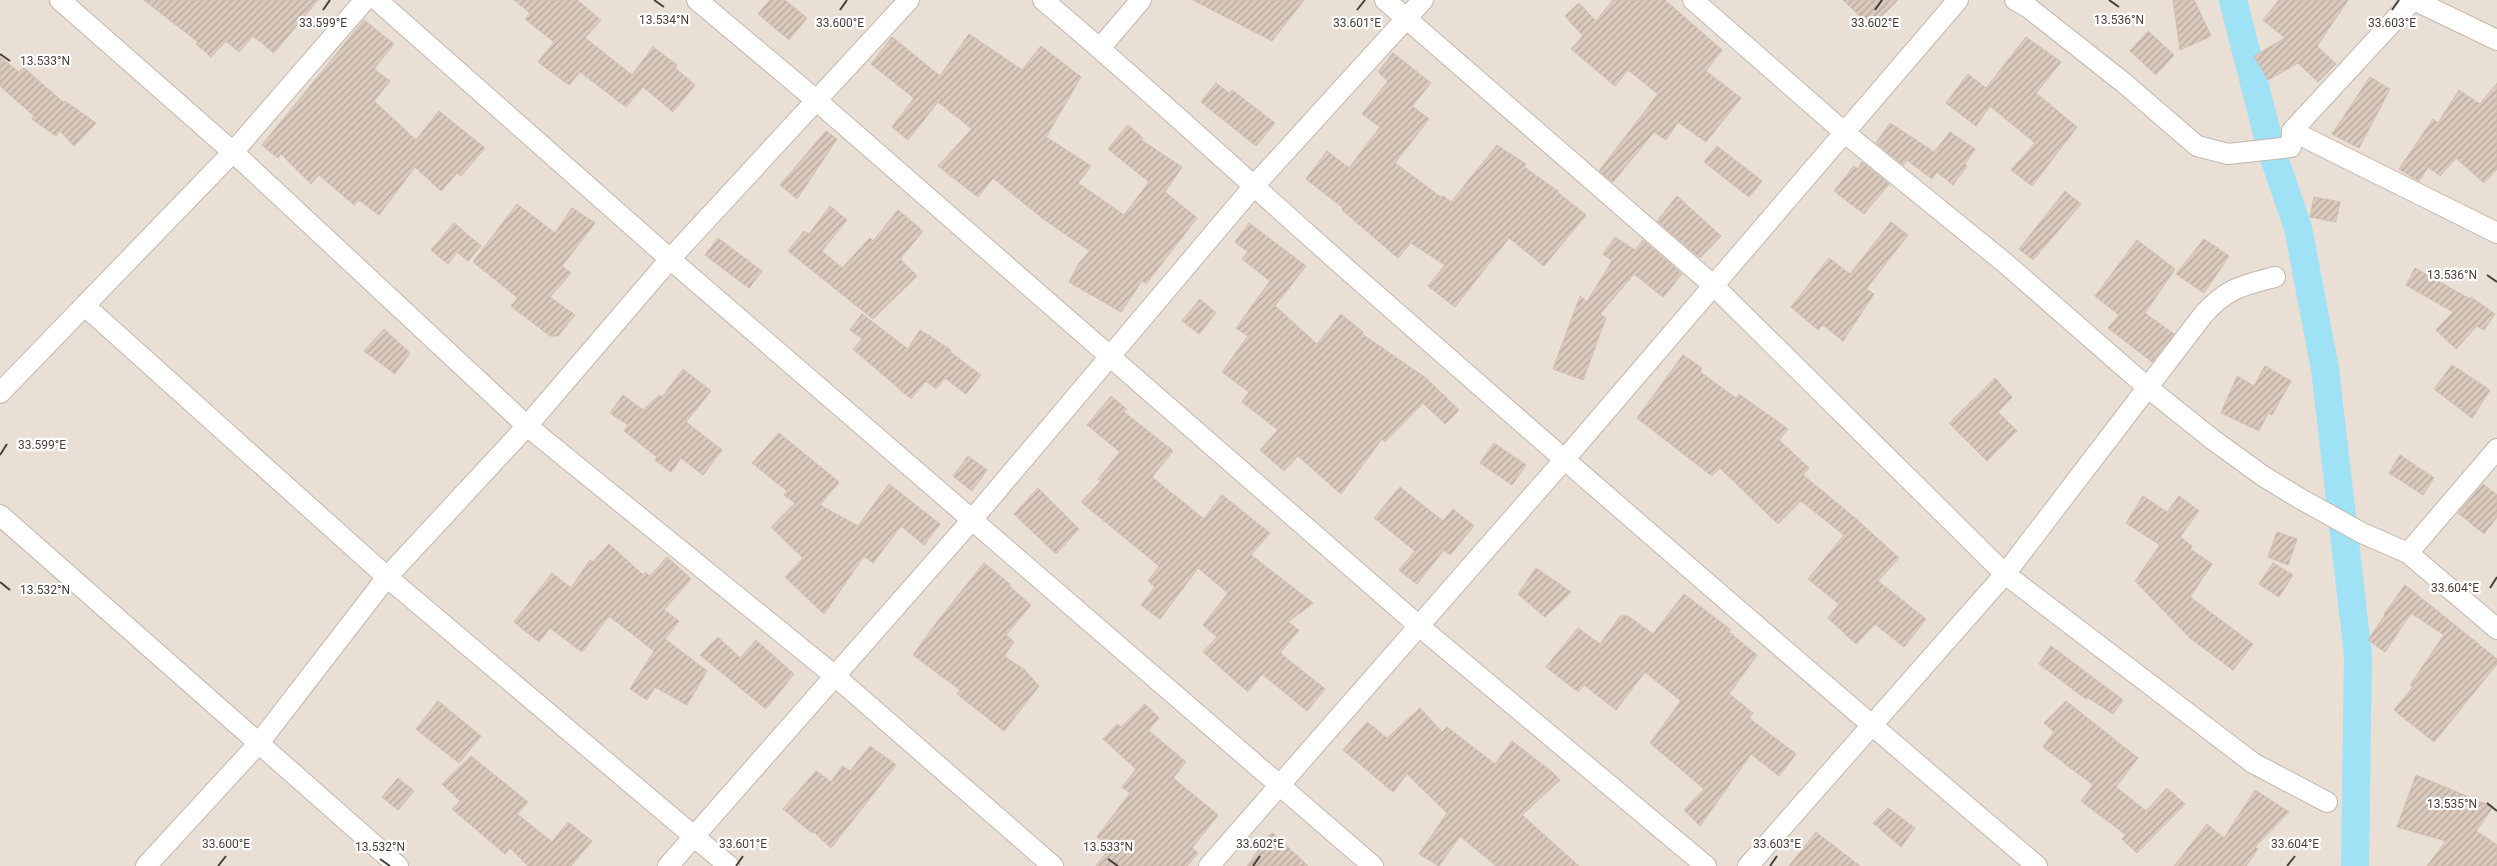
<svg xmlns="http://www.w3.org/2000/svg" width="2497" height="866" font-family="Roboto,sans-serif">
<defs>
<pattern id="building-hatch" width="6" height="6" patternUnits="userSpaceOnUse" patternTransform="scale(1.25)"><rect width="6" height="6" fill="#dacabe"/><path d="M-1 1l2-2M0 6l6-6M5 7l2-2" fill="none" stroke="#b3a59b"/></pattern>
</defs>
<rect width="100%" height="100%" fill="#f5eee7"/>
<rect fill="#e9dfd5" x="0" y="0" width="2497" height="866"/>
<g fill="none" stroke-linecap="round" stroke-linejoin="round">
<polyline stroke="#9fe2f6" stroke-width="28" points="2233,0 2271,149 2298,228 2325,369 2358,655 2355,866"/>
</g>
<g fill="url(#building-hatch)" stroke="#d2beae">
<polygon points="144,0 318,0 274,53 253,36 239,52 226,41 211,57 196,44 198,42"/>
<polygon points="514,0 577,0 601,20 585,38 632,75 653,47 677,65 675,68 695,85 673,112 643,87 626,107 580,72 569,85 538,62 554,42 525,19 530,13"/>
<polygon points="770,0 785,0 807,18 789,40 758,14"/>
<polygon points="1193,0 1304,0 1272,41"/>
<polygon points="1613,0 1665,0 1722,50 1706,71 1741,98 1706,142 1678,122 1666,140 1654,132 1613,182 1599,171 1658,94 1628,70 1615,86 1571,49 1583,36 1565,16 1579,3 1596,21"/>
<polygon points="1843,0 1898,0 1871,27"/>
<polygon points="2173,0 2194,0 2211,36 2180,50"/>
<polygon points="2279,0 2348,0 2317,46 2336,64 2318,82 2298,63 2268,80 2254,56 2285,38 2263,20"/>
<polygon points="364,20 394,44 374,69 390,81 374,101 416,140 439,111 485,148 461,176 457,173 441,191 415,167 379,215 359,200 354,205 319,175 311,184 281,154 278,158 262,145"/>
<polygon points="2148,31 2174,55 2156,75 2130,51"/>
<polygon points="969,34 1022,70 1041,46 1081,77 1046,137 1091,166 1078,183 1124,215 1149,182 1108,149 1128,125 1143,138 1141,140 1182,167 1165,192 1197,218 1146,284 1142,281 1121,312 1069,282 1079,263 1090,251 1042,218 993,178 978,197 938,166 972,129 938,102 908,140 892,127 914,98 871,64 892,37 940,76"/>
<polygon points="2026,37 2061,62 2036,93 2077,127 2032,186 2011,170 2035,143 1990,106 1976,126 1946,103 1968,74 1986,88"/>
<polygon points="1393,53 1431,83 1412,106 1429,119 1395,163 1442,198 1443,196 1451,202 1497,145 1526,164 1524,167 1558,191 1557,192 1586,215 1544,266 1509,238 1455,307 1428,286 1445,265 1411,243 1398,258 1342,210 1343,208 1306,179 1327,151 1349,168 1380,127 1362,114 1388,81 1378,72"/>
<polygon points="0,57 19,72 24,68 64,103 65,101 96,123 74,146 60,131 56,136 32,119 34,116 0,86"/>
<polygon points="2370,77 2390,89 2359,148 2332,134"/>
<polygon points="1216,83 1229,93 1232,90 1275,123 1256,146 1201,102"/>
<polygon points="2497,83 2497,169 2484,183 2456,158 2440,176 2428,167 2419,181 2399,169 2433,119 2438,123 2459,90 2480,104"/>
<polygon points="1890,123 1934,152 1950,132 1975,149 1965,164 1967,166 1953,185 1937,172 1932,179 1907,160 1903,165 1876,143"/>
<polygon points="826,131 837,139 797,199 780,185"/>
<polygon points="1717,146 1762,181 1749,197 1704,162"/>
<polygon points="1862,162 1889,184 1864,214 1834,191 1854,166 1858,169"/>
<polygon points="2065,191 2081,204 2033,260 2019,249"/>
<polygon points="1677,196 1721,236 1700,258 1657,221"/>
<polygon points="2314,197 2340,202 2336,222 2310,217"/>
<polygon points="517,204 555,233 572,208 595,223 562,266 571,273 550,297 575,315 558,336 550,336 511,306 518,298 473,262"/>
<polygon points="830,206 847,220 822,251 842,268 870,238 873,241 898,210 923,231 900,259 917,276 873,319 788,251 804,231 809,234"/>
<polygon points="1891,222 1908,235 1866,289 1874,294 1843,341 1823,325 1818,330 1791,307 1829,258 1850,274"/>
<polygon points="454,223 481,246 468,261 457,252 448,264 431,250"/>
<polygon points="1249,223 1306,266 1275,306 1317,344 1341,314 1363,332 1362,334 1426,378 1459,410 1445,424 1423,403 1385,442 1382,439 1341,494 1298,456 1284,471 1260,450 1278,430 1242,402 1249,392 1222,372 1248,336 1236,328 1270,281 1242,259 1248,252 1235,242"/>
<polygon points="1615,237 1635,250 1643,240 1682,274 1663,297 1634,274 1600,314 1606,318 1583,380 1553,369 1580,296 1587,302 1612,261 1603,254"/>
<polygon points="718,238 762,271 749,288 705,255"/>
<polygon points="2204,239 2229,256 2204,293 2176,274"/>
<polygon points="2137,240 2175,269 2145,313 2174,334 2152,362 2108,328 2119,315 2095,296"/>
<polygon points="2415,268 2470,299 2471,297 2495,314 2484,330 2477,326 2456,349 2436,330 2453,312 2406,285"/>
<polygon points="1200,299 1216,313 1199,334 1182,321"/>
<polygon points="862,314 908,349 920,330 951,350 950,352 981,375 966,394 945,378 936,389 926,381 911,399 853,349 862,339 850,330"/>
<polygon points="384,329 410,353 395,374 364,351"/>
<polygon points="1683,355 1702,368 1700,372 1736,398 1739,394 1788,429 1779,440 1809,468 1803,475 1855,518 1899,558 1878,581 1926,619 1904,647 1875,624 1856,644 1828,618 1839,604 1808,579 1844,535 1801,501 1778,524 1720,468 1712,476 1637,418"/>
<polygon points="2452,365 2490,390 2472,418 2434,389"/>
<polygon points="2265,366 2291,381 2272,415 2268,413 2259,431 2221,413 2237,376 2254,386"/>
<polygon points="683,369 711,391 686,422 722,450 703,475 681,458 671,472 655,460 657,457 624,431 628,425 610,413 623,395 643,410 659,395 662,397"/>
<polygon points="1995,378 2012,397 1998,412 2017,431 1987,461 1949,423"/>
<polygon points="1111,396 1127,409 1124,412 1173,451 1152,477 1204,519 1222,495 1270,533 1251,555 1313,603 1288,622 1299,630 1280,653 1325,689 1307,711 1262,674 1248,692 1203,652 1217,637 1203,625 1228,593 1198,568 1160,619 1141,605 1155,587 1148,581 1159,566 1081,502 1101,481 1098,479 1120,452 1087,425"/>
<polygon points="779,433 839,482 820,505 858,526 889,484 940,524 924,545 901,526 873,563 864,556 824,614 785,577 803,558 771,527 795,503 784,495 787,491 752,463"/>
<polygon points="1494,443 1526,465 1512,485 1480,463"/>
<polygon points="2400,455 2434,478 2423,495 2389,473"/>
<polygon points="968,456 987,470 972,491 953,476"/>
<polygon points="2483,484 2497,495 2497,517 2484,534 2458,513"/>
<polygon points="1400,487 1443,521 1453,509 1474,526 1450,555 1444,550 1417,584 1399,570 1415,551 1374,518"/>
<polygon points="1038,488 1079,529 1056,554 1014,514"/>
<polygon points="2143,496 2167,512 2179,496 2199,511 2180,537 2192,546 2190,549 2212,564 2190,597 2253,644 2233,670 2190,638 2135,581 2160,545 2126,523"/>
<polygon points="2277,532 2297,539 2288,565 2268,557"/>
<polygon points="609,544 643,575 645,572 650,576 667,557 691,579 664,610 679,621 665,639 707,671 687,705 655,687 647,700 630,689 654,651 609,616 582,652 550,628 539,642 514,622 552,573 571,588 590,560 593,562"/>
<polygon points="984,563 1010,584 1009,586 1031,605 1006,635 1014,642 1004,656 1025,670 1039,686 1004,731 957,694 960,690 913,655 937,622"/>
<polygon points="2273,563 2293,575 2279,597 2259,584"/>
<polygon points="1536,568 1571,592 1545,617 1518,594"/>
<polygon points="2405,585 2497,659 2497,664 2434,742 2394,710 2413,687 2410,685 2444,635 2411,613 2385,652 2368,640 2385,615 2384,614"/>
<polygon points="1684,594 1731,630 1729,632 1757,655 1729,694 1753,713 1749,718 1796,754 1779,776 1751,754 1700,826 1684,810 1704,789 1650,743 1681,701 1645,672 1616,710 1584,685 1578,692 1546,667 1578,628 1600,644 1620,616 1628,616 1653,634"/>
<polygon points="718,637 740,658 756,640 794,674 766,709 700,655"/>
<polygon points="2051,646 2123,700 2113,714 2087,697 2086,699 2039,664"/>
<polygon points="438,701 481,736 459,763 416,729"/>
<polygon points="2066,701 2138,758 2116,787 2146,811 2167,788 2185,804 2137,853 2122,839 2126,835 2081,801 2093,785 2043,747 2054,732 2044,723"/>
<polygon points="1145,704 1159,718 1148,730 1186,762 1173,778 1218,815 1192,848 1198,853 1187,866 1096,866 1110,847 1097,837 1130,793 1122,787 1136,769 1103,739 1117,724 1121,727"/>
<polygon points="1420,708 1442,732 1447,727 1495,764 1512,741 1551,771 1560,780 1522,815 1579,866 1496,866 1460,836 1439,866 1419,854 1447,813 1407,774 1393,792 1343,750 1367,722 1387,738"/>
<polygon points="870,746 896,765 831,848 814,832 812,833 783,809 816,771 831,782 842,766 850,771"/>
<polygon points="471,756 528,802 517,814 552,842 568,822 592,841 571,866 528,866 510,848 505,854 452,809 460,801 442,784"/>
<polygon points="2416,775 2493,807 2476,831 2497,845 2497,866 2427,866 2446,841 2397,827"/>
<polygon points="398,778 414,791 398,810 382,797"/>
<polygon points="2255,790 2289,812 2255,847 2258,849 2246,866 2174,866 2207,824 2224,838"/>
<polygon points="1888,808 1915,828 1901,847 1873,823"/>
<polygon points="1816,832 1860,866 1789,866"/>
<polygon points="1273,833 1308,866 1247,866 1268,836"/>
</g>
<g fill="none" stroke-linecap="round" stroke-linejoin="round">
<g stroke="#c4b7ac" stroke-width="22">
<g id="minor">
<polyline points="60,0 233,152 527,426 835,676 1053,866"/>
<polyline points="377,0 670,259 1373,866"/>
<polyline points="697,0 816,100 1419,626 1706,866"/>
<path d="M1043,0c105,88 205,182 307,272 228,200 456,398 687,594"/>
<polyline points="1385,0 1714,286 2005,574 2253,763 2327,802"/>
<polyline points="1693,0 1845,133 2005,263 2147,387 2212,439 2263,476 2299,498 2362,533 2408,553 2497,629"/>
<polyline points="2015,0 2029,8 2124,83 2197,146 2228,154 2291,147 2292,131"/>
<polyline points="2413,0 2292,131 2497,233"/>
<polyline points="2414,0 2497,40"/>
<polyline points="1100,48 1141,0"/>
<polyline points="85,306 387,577 729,866"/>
<polyline points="0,393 233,152 365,0"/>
<polyline points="0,515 398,866"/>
<polyline points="2408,553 2497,449"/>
<polyline points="146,866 259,743 387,577 527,426 670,259 909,0"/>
<polyline points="668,866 971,521 1253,187 1423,0"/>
<polyline points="1209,866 1564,460 1958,0"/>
<path d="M1748,866l257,-292 198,-259c24,-27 38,-29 72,-38"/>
</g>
</g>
<use href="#minor" stroke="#fff" stroke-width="20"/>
</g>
<path fill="none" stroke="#483e35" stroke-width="2" d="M654,0l10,7M2109,0l10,7M323,10l7,-10M840,10l7,-10M1357,10l8,-10M1875,10l7,-10M2392,10l7,-10M0,54l10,7M2487,275l10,7M0,455l7,-11M0,582l10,8M2490,588l7,-11M2487,803l10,8M380,859l10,7M1108,859l10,7M218,866l8,-10M736,866l7,-10M1253,866l7,-10M1770,866l7,-10M2287,866l8,-10"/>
<g font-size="12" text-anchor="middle" fill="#483e35" stroke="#fff" stroke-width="4.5" stroke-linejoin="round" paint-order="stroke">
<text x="664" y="24">13.534°N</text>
<text x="2119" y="24">13.536°N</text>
<text x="840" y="27">33.600°E</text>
<text x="1357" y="27">33.601°E</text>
<text x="1875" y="27">33.602°E</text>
<text x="2392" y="27">33.603°E</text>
<text x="323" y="27">33.599°E</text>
<text x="45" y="65">13.533°N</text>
<text x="2452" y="279">13.536°N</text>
<text x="42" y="449">33.599°E</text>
<text x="2455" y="592">33.604°E</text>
<text x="45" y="594">13.532°N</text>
<text x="2452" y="808">13.535°N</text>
<text x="226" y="848">33.600°E</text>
<text x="743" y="848">33.601°E</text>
<text x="1260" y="848">33.602°E</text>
<text x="1777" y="848">33.603°E</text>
<text x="2295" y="848">33.604°E</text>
<text x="380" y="851">13.532°N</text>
<text x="1108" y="851">13.533°N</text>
</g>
</svg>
